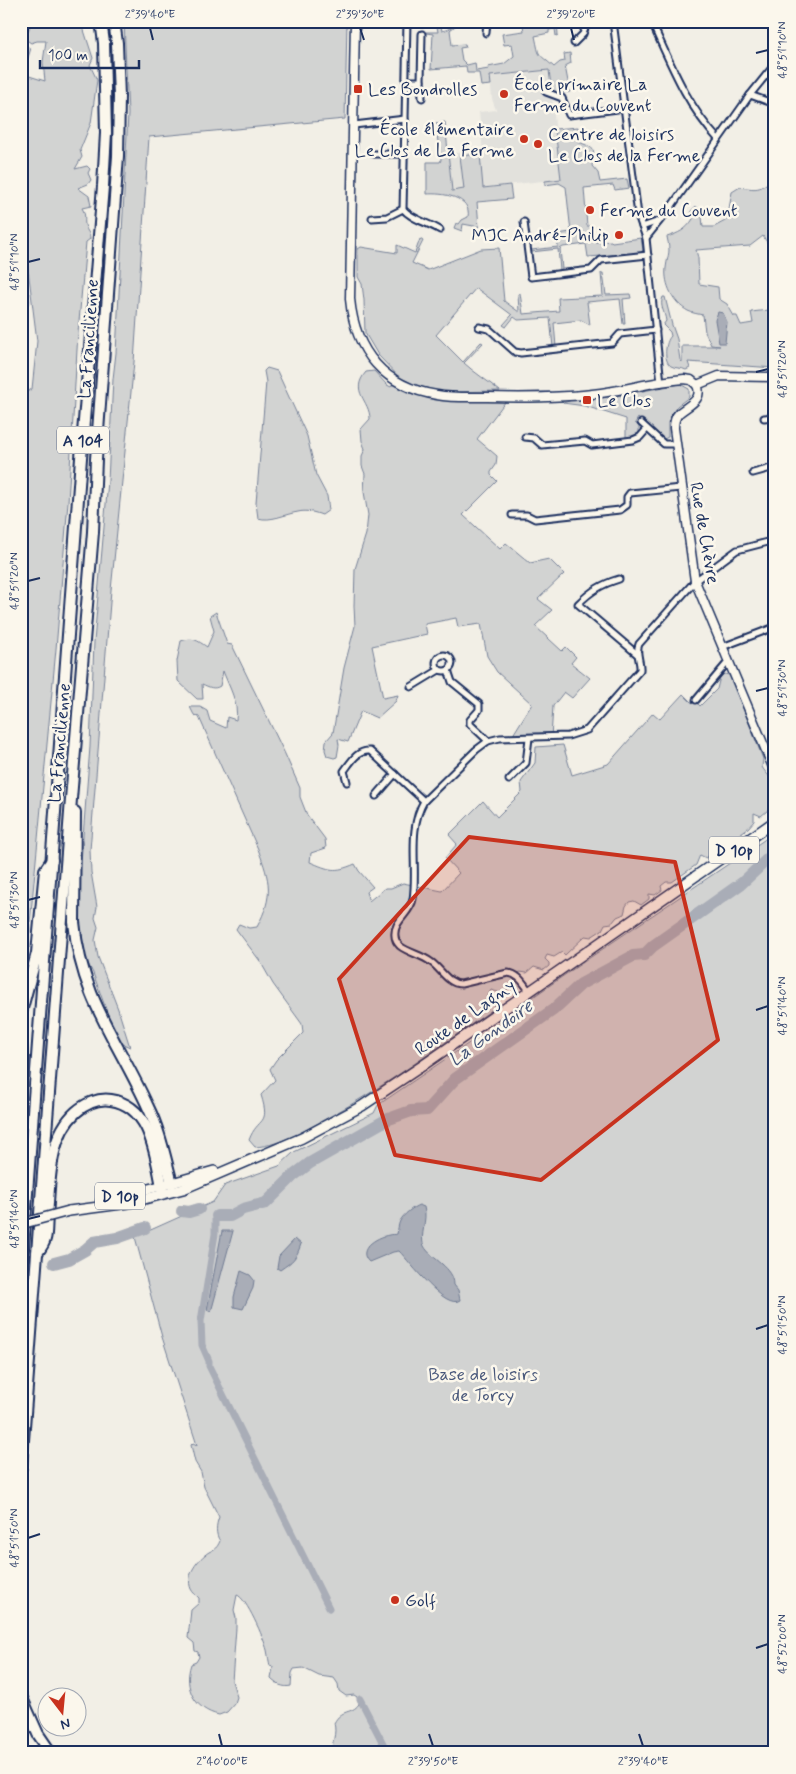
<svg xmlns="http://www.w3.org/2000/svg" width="796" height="1774" font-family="Mynerve,sans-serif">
<rect width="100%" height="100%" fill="#f2efe6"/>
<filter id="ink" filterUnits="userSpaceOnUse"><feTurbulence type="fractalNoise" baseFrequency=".02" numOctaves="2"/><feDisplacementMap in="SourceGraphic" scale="10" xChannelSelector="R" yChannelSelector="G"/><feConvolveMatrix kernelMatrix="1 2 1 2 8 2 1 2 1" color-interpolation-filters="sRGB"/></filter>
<g filter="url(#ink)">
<polygon fill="#e2e1dc" points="549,70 561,179 452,191 448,153 483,153 479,112 496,110 492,99 490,76"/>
<g fill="#d2d3d2" stroke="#768198">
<path d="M32,21h49l12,37 -3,7 7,15 -6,43 -11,27 2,7 -7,12 12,-3 3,3 -2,4 3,7 -3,4 -10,4 11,8 2,10 -9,2c5,8 1,13 4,20 2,5 4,5 4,11l-4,3 -8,91 -10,169 -12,147 -29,306 -6,3v-563l11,-6 5,-48 -11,-88 -5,-16v-192l10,3 -8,26 22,7 -2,-19 3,-21h-9l-6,2 -6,-4z"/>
<polygon points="124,21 347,21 345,119 149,137 134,362 111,590 90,850 91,872 97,907 95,918 98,927 95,940 98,957 118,1009 130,1047 123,1044 117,1040 93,973 84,956 79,926 78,901 90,747 94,642 108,481 113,379 116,353 128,114"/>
<path d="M436,21h4l2,10c11,-2 13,-10 26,-10l-9,2 -9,7 2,15 13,-1 1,3 -6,1 2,12 5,5 8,-2 1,8 13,-2 -1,-2 16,-3 10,-8 -2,-12 -8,1 -2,-11 22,-3 -1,-6 23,-4h11l1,14 -2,1 -1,-7 -6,1v3l-14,3c5,23 1,15 19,31l6,-5 5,-1 -1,-7 6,-1 1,10 -6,3 5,26 -18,2 -3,-24 -59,6 1,9 -10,1 -2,-13h-12l-1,-7 -35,3 2,-35 -7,-1v-1h12z"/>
<path d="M445,122l7,69 12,-2 -4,-33 20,-2 3,34 27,-3 2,14 -35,3 2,25 -16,-3 -1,7 -8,-3 2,-5 3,1 3,-4 6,-3c4,-21 -27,-24 -41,-23v-32h13l1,-2 -6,-37z"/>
<path d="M578,127l1,4 -2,2 1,9c18,6 17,7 14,24l6,7 2,9 27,-3 2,9 -14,2 -2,-5 -29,3 3,38h4l1,14h4v2l15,-1 1,1 29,-4 2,12 -3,3 -52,4 -2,-13 -23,3 -3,2 2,20 -2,1 -2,-21 -27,3v-2l27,-3 -1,-13 14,-2 -5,-45 -7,-4 -14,2v-4l16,-2 -6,-50z"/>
<path d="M775,176v79l-12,-19 -13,10 -54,4 2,8 1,26 19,3 1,12 8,5 7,12h3l4,9 12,-2 -2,-11 18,-2c1,-6 -3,-40 -1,-42 1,-2 5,-2 7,-4v104l-87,-6 2,6 -4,2c-5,-3 -10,-1 -15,-4 -8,-5 -6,-24 0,-30l-1,-4 -7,-7 3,-4c-1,-9 -7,-15 -3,-24h2l7,28 5,14 3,21 2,2v-16h38l-9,-1 -6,-13 -2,-17c-5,-1 -11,-2 -15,-4 -15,-8 -24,-27 -22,-43 2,-16 5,-14 1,-31 12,-4 19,-7 26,-18l-2,-8 5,-5 6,10 1,11h11l13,-7 5,-28 8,-5c20,3 20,3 35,-11z"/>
<path d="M420,239l3,2 -11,22 16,7 53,-21 18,-1 5,53 15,11 -1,-18 2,-1 3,21 36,-3 -1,-13 45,-2 -2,-23h2l3,22 24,-1 1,4 -8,1 2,25h-2l-3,-25 -33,3 3,23 -9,-5 -27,3 2,24h-3l-3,-29 -32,2 -4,-3 -8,10 -3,-2 9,-10 -36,-27 -40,47 27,27 18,-20 2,1 -19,20c12,11 24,18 36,28l-58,1 -27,-7 -16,-8 -21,-22 -13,-22 -1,-33 -2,-16 -4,-7v-28l3,-2 36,6v-8l18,8z"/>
<path d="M267,368l10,3 30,65 9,39 11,21 2,14 -7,5c-8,-3 -16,-5 -24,-3 -13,2 -27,10 -40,6l-2,-15 10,-121 -2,-11z"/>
<path d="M374,371l13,14 4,2 4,-6 31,12 83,4 -32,42 20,17 -1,9 -5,7v3l6,6 -34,34 37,34 6,-6 24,20 19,-4 15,15 -26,25 14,11 -17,16 27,25 4,-4 10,10 -5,6 19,15 -18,20 -8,-6 -11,14 -2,32h-40l21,-34 -35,-32 -10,-16 -6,-32 -23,3 -2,-9 -31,6 2,10 -55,12 11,52 15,-3 -2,6 -19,17 -16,-7 -13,31 -10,-3 1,6 -2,12 -3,1 -7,-2 -2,-6 1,-9 7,-8 11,-65 11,-42 -1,-20 1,-37 11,-35 2,-19 -4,-23 1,-18 -3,-8v-10l3,-7 -3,-8 -1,-12 9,-10c0,-19 -21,-27 -4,-47z"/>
<polygon points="680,384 689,389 689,397 677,406 670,417 668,423 668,437 664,439 638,418 635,423 639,426 639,434 636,438 626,439 626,419 585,406 563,403 572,400 616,396"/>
<path d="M216,612l11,32 5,1 53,109 15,34v9l7,18 18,24 1,9 -15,5 -1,9c20,8 24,11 45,2l4,7 14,16 -7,5 3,9 16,-13h6l12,-5 39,8 17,-18 -14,-15 12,-14 -8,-9 34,-34 14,16 25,-25 -1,-10 14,-19 1,-16 27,-2 9,30 36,-11 45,-51 7,6 23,-25 8,8 6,1 3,3 17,-17 3,-12 4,-3 6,1 33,84 -1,8c2,4 6,7 8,11 4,9 -3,16 1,26l-4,7 -6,5 -7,-3v8l-6,7 -42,30 -6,-3 -4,10 -24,17h-6l-5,4 1,4 -7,5 -6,-1v5l-8,6 -7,-4 -5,1 -3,4 -2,8 -7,3 -5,6 -7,1 -3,6 -11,7 -6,-1 -20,19 -3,-3 -8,5 -7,-2 -2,4 4,4v3l-5,4 -10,-3 -7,6 -7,-1 -8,6 4,4 2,8 -3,2 -4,-5 -10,6 -10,-3 -4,8 7,4 1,4 -3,4c-54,37 -106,76 -163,107 -23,13 -48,28 -74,30l-6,-7c9,-24 22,-13 12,-45l14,-15 -5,-11 6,-9 27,-27 -1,-9 -29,-40 -13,-23 -24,-32 3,-5 10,4 8,-1c17,-32 13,-46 1,-78l-59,-132 -5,-2 -4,-8h10l7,4 3,10 16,7 1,-11 9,3c3,-17 -7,-33 -13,-49l-3,15c-6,4 -11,1 -18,-2l1,15h-6l-19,-18 -1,-20 4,-20c12,-4 16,-1 26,6l7,-16 -4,-15z"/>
<path d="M775,830v923h-444c1,-11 6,-19 3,-30 8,-15 17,-8 25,-19l-2,-7 -3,-2 -8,1 -7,-5 -1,-7 -4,-6 -15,-2 -16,-8 -9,1 -2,4 -1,13c-8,2 -15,-2 -20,-7l2,-12 -3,-1c-1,-5 -2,-10 -3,-16 -3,-11 -21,-53 -30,-55l-3,15 2,8v10l-4,53 5,16 -2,6 -8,9 -8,3c-24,-5 -36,-27 -28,-51l5,-2 3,-5 -1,-5 -3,-1 -1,-8 -6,-5 3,-28 8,-7v-5c-3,-3 -6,-5 -8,-9 -6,-14 7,-30 18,-37 6,-3 8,-4 11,-11 -5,-7 -4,-16 -1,-24l-15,-30 -3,-15 -6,-10 -4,-17 2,-2 4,2 -35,-108 -27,-100 78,-35 12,-17 54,-19 15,-14 80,-39 4,-8 122,-83 3,-4c86,-61 174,-119 261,-178z"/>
</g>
<g fill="#a9adb7" stroke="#707b93">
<polygon points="718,312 723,313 727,322 725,343 719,343 715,320"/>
<path d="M419,1205l5,2c4,13 -5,29 0,39 8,14 30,21 30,39l4,5 2,10c-14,11 -50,-38 -61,-49l-6,1 -24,10c-13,-12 7,-25 20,-27 2,-1 5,0 8,-1 1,-4 1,-9 3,-13 3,-6 13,-14 19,-16z"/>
<polygon points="222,1231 233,1231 211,1312 207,1310"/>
<path d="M295,1239l6,5c-5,15 -8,17 -21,26l-3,-2 2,-12z"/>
<polygon points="241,1271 250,1275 254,1280 253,1288 243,1309 234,1307 234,1297"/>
</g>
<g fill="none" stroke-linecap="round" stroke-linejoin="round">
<g stroke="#a9adb7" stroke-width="7">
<polyline points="217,1216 215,1219 215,1234 201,1321 202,1345 209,1361 209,1366 329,1608"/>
<polyline points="360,1699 388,1753"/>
</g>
<g stroke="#a9adb7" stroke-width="12">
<polyline points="182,1211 189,1212 199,1209"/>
<polyline points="217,1216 230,1216 243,1209 266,1203 293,1176 310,1163 386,1120 411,1111 427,1110 455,1079 553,1010 581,984 633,956 644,955 653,946 742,883 775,852"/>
<polyline points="54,1263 69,1259 85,1250 94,1242 117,1238 145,1228"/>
</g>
<g stroke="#1b2f5e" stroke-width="9">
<g id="street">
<polyline points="613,21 638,215 646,238 661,383"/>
<path d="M651,21c19,41 36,85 67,118"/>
<polyline points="486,33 487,21"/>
<polyline points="574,43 583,34 587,23 602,21"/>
<polyline points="406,81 421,81 422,98"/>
<polyline points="421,81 422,34"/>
<polyline points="546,92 562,98 569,115 626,108"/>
<polyline points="750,95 775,104"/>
<polyline points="405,119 407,21"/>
<path d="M354,125l51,-6 -2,90c8,10 26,14 37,21"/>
<polyline points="374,154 405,154"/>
<polyline points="372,218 387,217 403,209"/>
<polyline points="524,222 531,277 591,270 601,260 648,255"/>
<polyline points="642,227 659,221"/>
<polyline points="646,238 671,207 750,95 775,64"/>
<polyline points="21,259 24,259"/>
<polyline points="21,300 25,301"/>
<polyline points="479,327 489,329 515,352 521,353 612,343 620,334 656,330"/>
<polyline points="764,418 775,417"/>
<polyline points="641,423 664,444 676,444"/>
<polyline points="525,437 534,438 542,445 585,441 592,445 633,440 640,437 647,429"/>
<polyline points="753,473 775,467"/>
<polyline points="512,515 527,515 535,519 620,510 627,505 627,497 630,493 681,488"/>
<path d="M619,579c-17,5 -28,12 -41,25l59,50"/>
<polyline points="722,647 775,627"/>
<circle cx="444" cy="663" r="8"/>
<polyline points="448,670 452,682 479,704 479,710 470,720 470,724 488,741"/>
<polyline points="411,687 439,670"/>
<polyline points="696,700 728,662"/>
<polyline points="509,780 526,763 529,738"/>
<path d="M347,782l-3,-11c7,-9 13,-21 26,-20l54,50"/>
<polyline points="376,796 395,774"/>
<path d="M530,992c-7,-9 -11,-18 -22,-19l-47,11c-13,0 -20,-15 -30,-22 -9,-7 -22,-9 -31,-16 -3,-3 -5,-6 -5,-10 -2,-15 16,-23 18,-37 5,-32 -6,-69 11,-98l52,-51 12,-9 12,-3 68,-2 19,-6 53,-60c1,-9 -5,-17 -1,-26l56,-63 42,-31 38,-10"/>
</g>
</g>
<g stroke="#1b2f5e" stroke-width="11">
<g id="secondary">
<path d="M355,21l-5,278c5,53 35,88 87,96 16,3 34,2 50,2 38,1 76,1 114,-4 28,-4 55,-12 83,-14l7,1 6,5"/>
<path d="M697,385c7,15 -9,20 -18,28 -4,4 -5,10 -5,15l21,153 80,191"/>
<polyline points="697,385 719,376 775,377"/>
</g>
</g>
<g stroke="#1b2f5e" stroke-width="12">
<g id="primary">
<polyline points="101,1201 172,1183 214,1171"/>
<polyline points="69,1211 129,1203 183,1189 302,1138 362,1106 422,1066 775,821"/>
</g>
</g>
<g stroke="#1b2f5e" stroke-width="14">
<g id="highway">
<path d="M75,812l-1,110c7,76 44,119 74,185 12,24 17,51 24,76"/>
<polyline points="21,1012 37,953 45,870 52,860"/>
<path d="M37,1253c3,-4 7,-9 8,-14 2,-7 1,-15 2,-22 3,-35 1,-80 29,-105 9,-8 22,-14 35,-12 40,6 44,54 51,86"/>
<polyline points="21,1275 81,458 103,186 106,133 104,43 101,21"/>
<polyline points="21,1467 71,799 93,532 96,459 118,156 119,97 117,43 114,21"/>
<polyline points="21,1696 38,1734 51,1753"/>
</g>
</g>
<use href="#street" stroke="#fbf7ec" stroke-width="5"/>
<use href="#secondary" stroke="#fbf7ec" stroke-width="8"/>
<use href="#primary" stroke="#fbf7ec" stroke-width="9"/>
<use href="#highway" stroke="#fbf7ec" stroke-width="10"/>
<g stroke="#1b2f5e" stroke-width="12" stroke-linecap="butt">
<polyline id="primary-bridge" points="21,1224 69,1211"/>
</g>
<use href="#primary-bridge" stroke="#fbf7ec" stroke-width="9"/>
</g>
</g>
<path fill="#c8321e" fill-opacity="0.2" stroke="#c8321e" stroke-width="4" stroke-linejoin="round" d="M469,837l206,25 43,178 -177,140 -146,-25 -56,-176z"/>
<path fill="none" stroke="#1b2f5e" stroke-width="2" d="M150,28l3,12M360,28l4,12M571,28l3,12M756,53l12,-3M28,262l12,-3M756,372l12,-3M28,581l12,-3M756,691l12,-3M28,900l12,-3M756,1010l12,-4M28,1219l12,-3M756,1329l12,-4M28,1538l12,-4M756,1648l12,-4M219,1734l3,12M429,1734l4,12M639,1734l4,12"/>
<g fill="#c8321e" stroke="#fbf7ec" stroke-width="2">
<rect x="353" y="84" width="10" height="10" rx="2.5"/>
<circle cx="504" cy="94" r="5"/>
<circle cx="524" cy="139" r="5"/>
<circle cx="538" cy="144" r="5"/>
<circle cx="590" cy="210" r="5"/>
<circle cx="619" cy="235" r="5"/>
<rect x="582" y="395" width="10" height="10" rx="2.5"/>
<circle cx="395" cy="1600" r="5"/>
</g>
<g text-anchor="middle" stroke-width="5" stroke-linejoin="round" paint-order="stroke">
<g fill="#fbf7ec" stroke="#5e6b89" stroke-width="1">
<rect x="57" y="426.5" width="52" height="27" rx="4"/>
<rect x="709" y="836.5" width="50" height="27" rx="4"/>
<rect x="95" y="1182.5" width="50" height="27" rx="4"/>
</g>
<g font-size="16" font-weight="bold" fill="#1b2f5e">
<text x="83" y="446">A 104</text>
<text x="734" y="856">D 10p</text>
<text x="120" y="1202">D 10p</text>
</g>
<g font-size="18" fill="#1b2f5e" stroke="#fbf7ec" text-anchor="start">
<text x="514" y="90">École primaire La<tspan x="514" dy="21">Ferme du Couvent</tspan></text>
<text x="368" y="95">Les Bondrolles</text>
<text x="514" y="135" text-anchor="end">École élémentaire<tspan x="514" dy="21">Le Clos de La Ferme</tspan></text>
<text x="548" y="140">Centre de loisirs<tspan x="548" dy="21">Le Clos de la Ferme</tspan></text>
<text x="600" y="216">Ferme du Couvent</text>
<text x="609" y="241" text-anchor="end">MJC André-Philip</text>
<text x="597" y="406">Le Clos</text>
<text x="405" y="1606">Golf</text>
</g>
<g font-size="18" fill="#1b2f5e" stroke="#fbf7ec">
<text transform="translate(88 339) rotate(-86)" y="6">La Francilienne</text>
<text transform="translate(705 533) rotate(80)" y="6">Rue de Chèvre</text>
<text transform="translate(59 743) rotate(-85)" y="6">La Francilienne</text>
<text transform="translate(465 1017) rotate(-35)" y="6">Route de Lagny</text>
</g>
<g font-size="18" fill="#49587b" stroke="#fbf7ec">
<text x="483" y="1380">Base de loisirs<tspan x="483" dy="21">de Torcy</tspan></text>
</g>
<g font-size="19" font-style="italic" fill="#465579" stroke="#fbf7ec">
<text transform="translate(490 1032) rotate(-36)" y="7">La Gondoire</text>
</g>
</g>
<rect width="796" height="1774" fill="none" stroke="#fbf7ec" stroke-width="55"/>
<g transform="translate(62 1712) rotate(164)"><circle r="24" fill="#fbf7ec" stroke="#a1a7b3"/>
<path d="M0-4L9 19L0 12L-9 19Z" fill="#c8321e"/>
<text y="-8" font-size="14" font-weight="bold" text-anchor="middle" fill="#1b2f5e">N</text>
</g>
<path d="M40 60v8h99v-8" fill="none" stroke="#1b2f5e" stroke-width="2.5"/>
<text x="48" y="60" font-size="15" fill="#1b2f5e" stroke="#fbf7ec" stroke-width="4" paint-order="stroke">100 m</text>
<rect x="28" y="28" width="740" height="1718" fill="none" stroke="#1b2f5e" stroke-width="2"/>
<g font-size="12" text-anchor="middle" fill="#1b2f5e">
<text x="150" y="18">2°39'40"E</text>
<text x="360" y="18">2°39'30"E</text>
<text x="571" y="18">2°39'20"E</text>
<text transform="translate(782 50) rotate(-90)" y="4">48°51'10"N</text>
<text transform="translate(14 262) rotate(-90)" y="4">48°51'10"N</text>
<text transform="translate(782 369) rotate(-90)" y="4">48°51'20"N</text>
<text transform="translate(14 581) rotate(-90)" y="4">48°51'20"N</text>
<text transform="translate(782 688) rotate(-90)" y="4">48°51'30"N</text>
<text transform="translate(14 900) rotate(-90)" y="4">48°51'30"N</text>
<text transform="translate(782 1006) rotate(-90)" y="4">48°51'40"N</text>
<text transform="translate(14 1219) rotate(-90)" y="4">48°51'40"N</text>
<text transform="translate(782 1325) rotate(-90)" y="4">48°51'50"N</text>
<text transform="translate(14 1538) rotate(-90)" y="4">48°51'50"N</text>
<text transform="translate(782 1644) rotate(-90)" y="4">48°52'00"N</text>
<text x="222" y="1765">2°40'00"E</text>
<text x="433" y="1765">2°39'50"E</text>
<text x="643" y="1765">2°39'40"E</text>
</g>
</svg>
